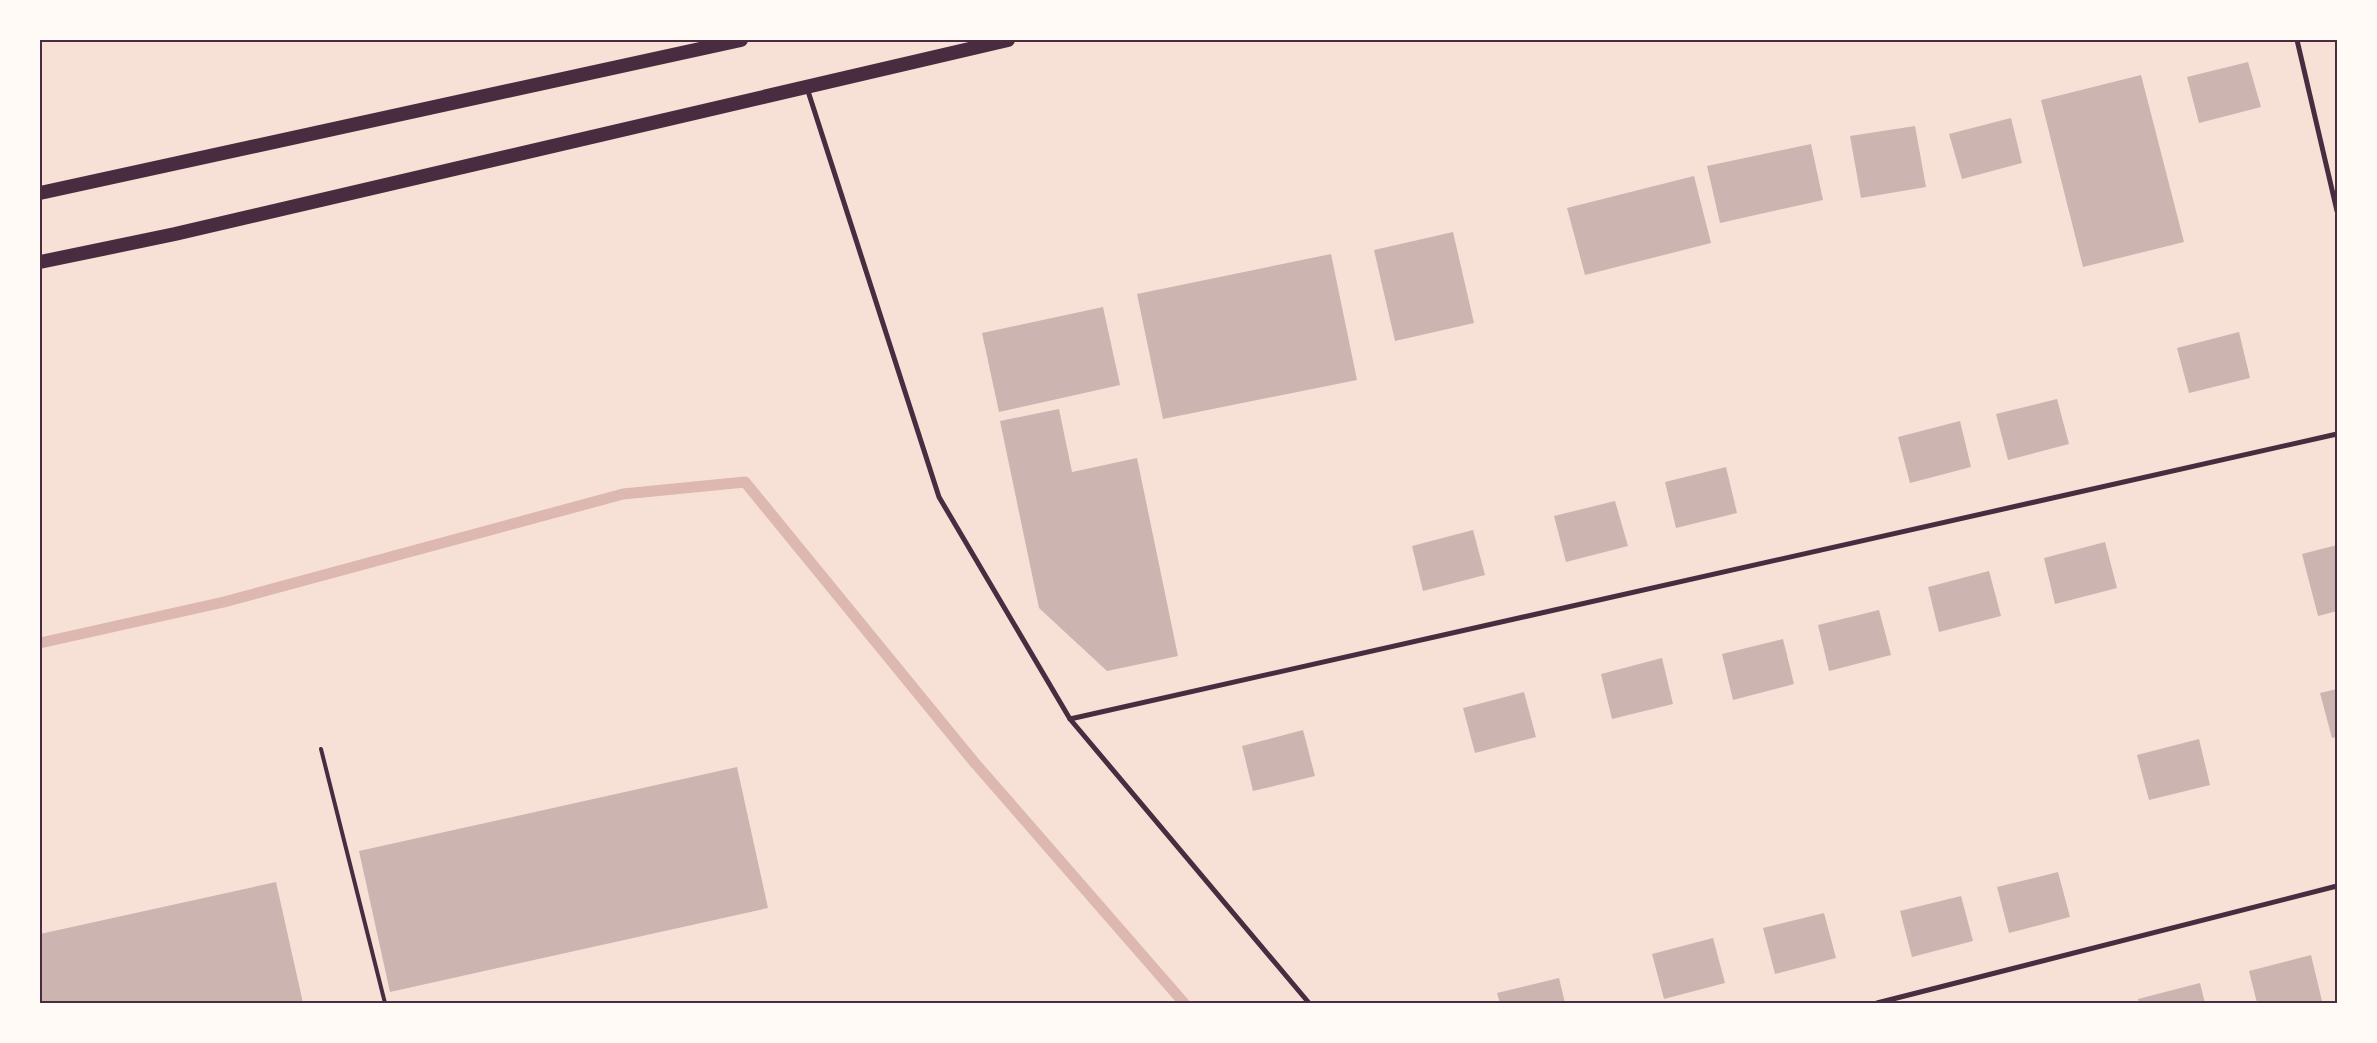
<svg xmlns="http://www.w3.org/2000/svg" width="2377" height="1043" font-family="Commissioner,sans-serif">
<rect width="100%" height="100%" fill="#f7e1d7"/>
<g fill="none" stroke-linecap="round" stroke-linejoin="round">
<polyline stroke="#dcb8b0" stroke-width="11" points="40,643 224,602 623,494 745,482 974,762 1184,1003"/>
</g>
<g fill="#ccb4b1">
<polygon points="2248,62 2261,107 2199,123 2187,77"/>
<polygon points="2141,75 2184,242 2083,267 2041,100"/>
<polygon points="2011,118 2022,163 1962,179 1949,134"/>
<polygon points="1915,126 1926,187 1861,198 1850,136"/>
<polygon points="1811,144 1823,200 1720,223 1707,166"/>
<polygon points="1694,176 1711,243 1585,275 1567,208"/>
<polygon points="1453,232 1474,323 1395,341 1374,250"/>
<polygon points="1331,254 1357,380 1163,419 1137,294"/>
<polygon points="1103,307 1120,385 999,412 982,333"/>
<polygon points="2239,332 2250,378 2189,393 2177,348"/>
<polygon points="2057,399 2069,444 2008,460 1996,414"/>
<polygon points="1059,409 1072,472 1137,458 1178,656 1107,671 1039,608 1000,421"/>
<polygon points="1960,421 1971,467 1910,483 1898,437"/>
<polygon points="1726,467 1737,513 1676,528 1665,482"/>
<polygon points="1615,501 1628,546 1566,562 1554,516"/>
<polygon points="1473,530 1485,575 1423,591 1412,546"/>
<polygon points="2105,542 2117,588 2055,604 2044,558"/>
<polygon points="2337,545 2337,611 2318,616 2302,554"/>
<polygon points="1989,571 2001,616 1939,632 1928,587"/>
<polygon points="1879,610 1891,655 1829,671 1818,625"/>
<polygon points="1783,639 1794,684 1733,700 1722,654"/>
<polygon points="1662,658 1673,704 1612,719 1601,674"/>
<polygon points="2337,689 2337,737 2332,738 2320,693"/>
<polygon points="1524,692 1536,737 1475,753 1463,708"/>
<polygon points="1303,730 1315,776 1253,791 1242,746"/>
<polygon points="2199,739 2210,785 2149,800 2137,755"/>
<polygon points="737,767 768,908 390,992 359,851"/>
<polygon points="2058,872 2070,917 2009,933 1997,887"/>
<polygon points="276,882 303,1003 40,1003 40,934"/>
<polygon points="1961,896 1973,941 1912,957 1900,911"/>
<polygon points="1824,913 1836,958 1775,974 1763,928"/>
<polygon points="1713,938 1725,983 1664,999 1652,954"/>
<polygon points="2311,955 2322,1001 2313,1003 2257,1003 2249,971"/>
<polygon points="1559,978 1565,1003 1500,1003 1497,993"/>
<polygon points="2200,983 2205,1003 2139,1003 2138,999"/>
</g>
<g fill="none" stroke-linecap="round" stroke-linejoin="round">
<polyline stroke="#4a2c40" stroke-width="4" points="321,749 385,1003"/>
<g stroke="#4a2c40" stroke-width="5">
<polyline points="2297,40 2337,211"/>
<polyline points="807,88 939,497 1070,719 1309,1003"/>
<polyline points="1070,719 2337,434"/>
<polyline points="1877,1003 2337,886"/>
</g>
<g stroke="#4a2c40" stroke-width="14">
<polyline points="40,193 741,40"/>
<polyline points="40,262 175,234 1008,40"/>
</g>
</g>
<rect width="2377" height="1043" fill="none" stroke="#fffaf5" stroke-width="82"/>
<rect x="41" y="41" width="2295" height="961" fill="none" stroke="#4a2c40" stroke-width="2"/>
</svg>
